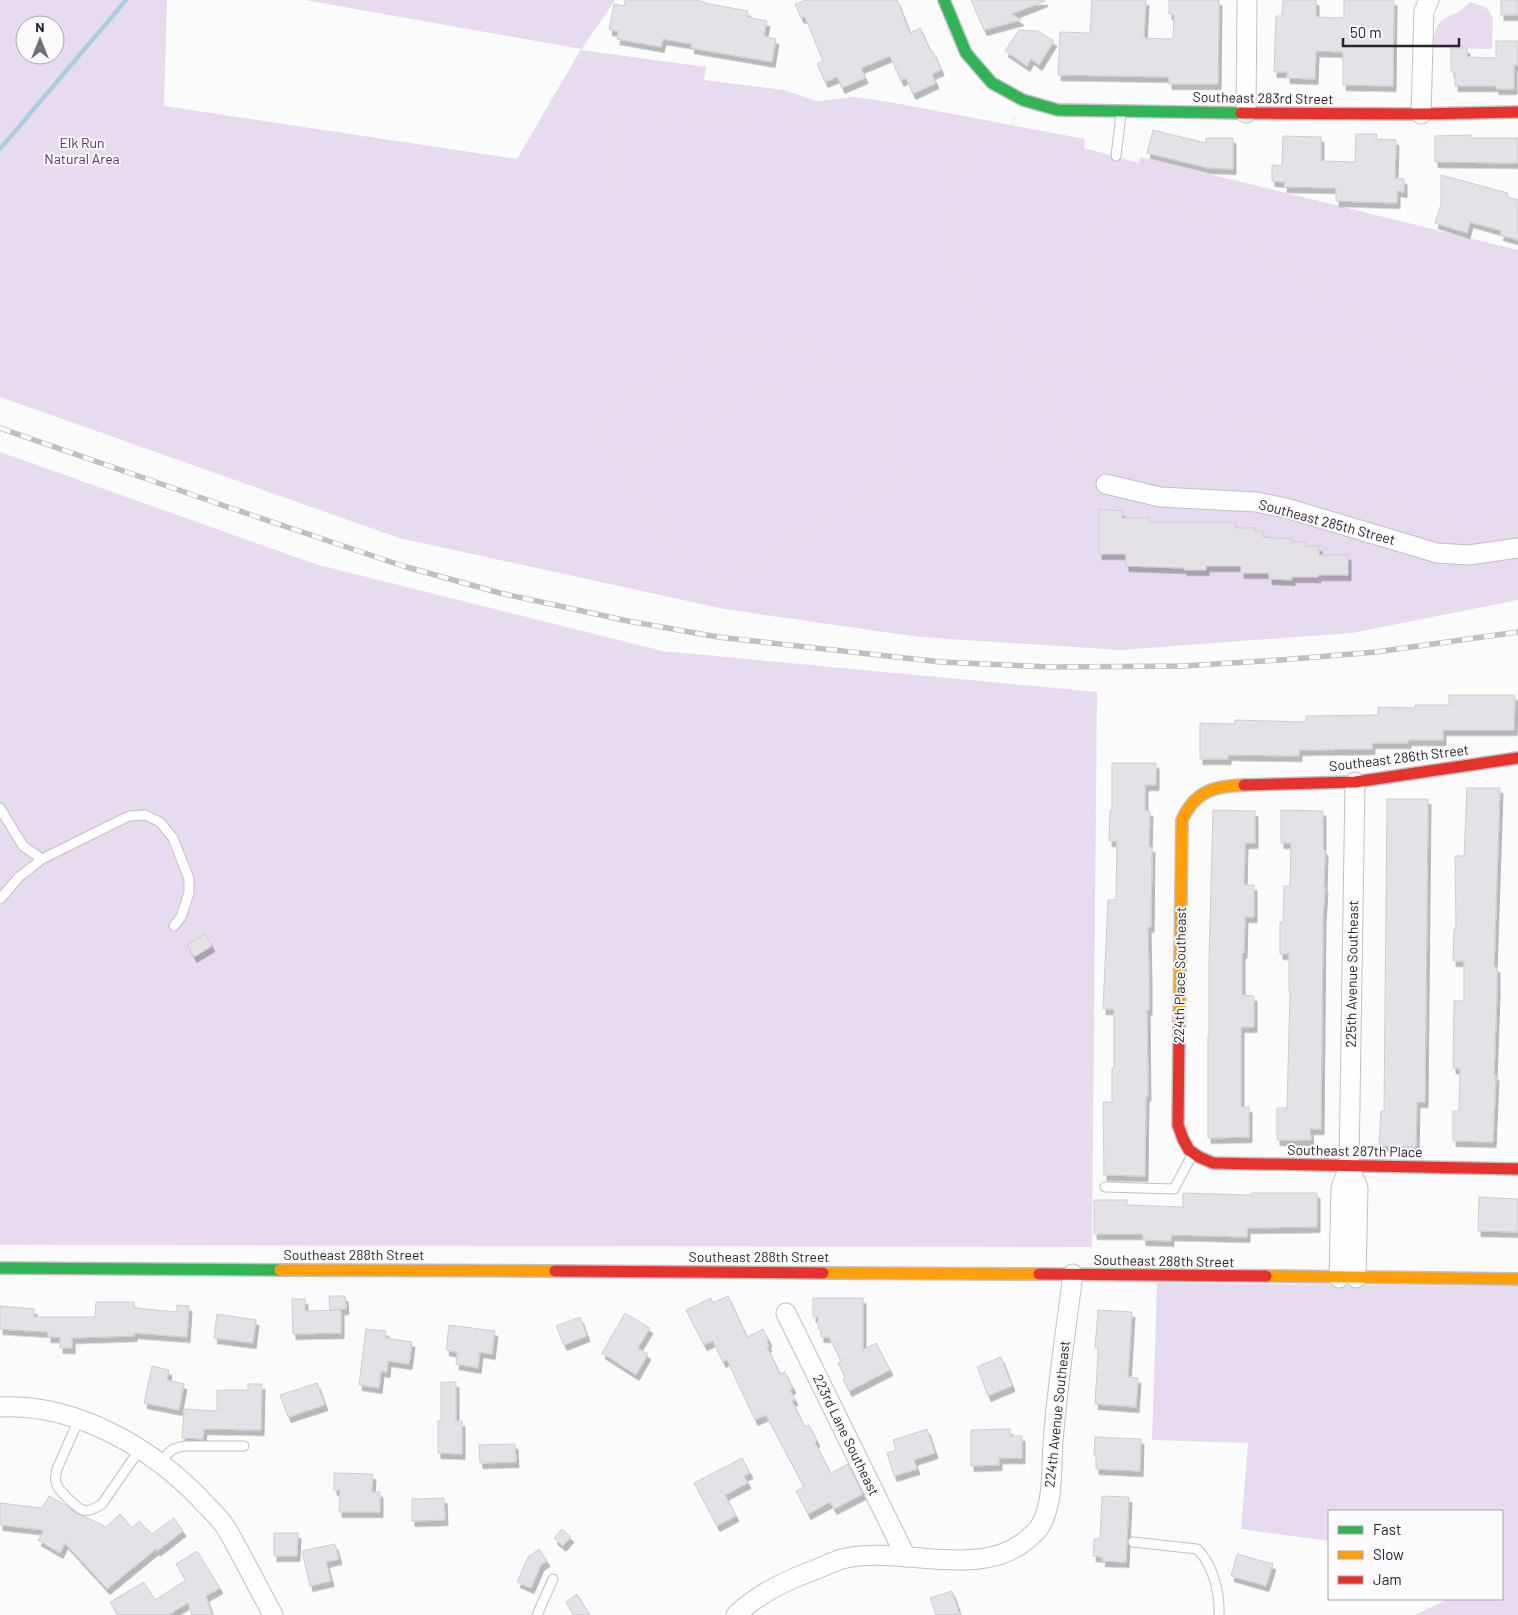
<svg xmlns="http://www.w3.org/2000/svg" width="1518" height="1615" font-family="Barlow,sans-serif">
<defs>
<filter id="shadow"><feDropShadow dx="3" dy="5.5" stdDeviation="0" flood-color="#0004"/></filter>
</defs>
<rect width="100%" height="100%" fill="#fcfbfc"/>
<g fill="#e7dcef" fill-rule="evenodd">
<path d="M0,0h167l-3,106 353,53 64,-110 -276,-49h310l-34,50 125,17 -2,13 80,10 33,11 37,-4 30,4 201,38 -1,9 55,15 1,-6 378,93v350l-166,33 -232,17 -201,-13 -195,-28 -325,-71 -399,-141zM25,25h30v30h-30z"/>
<path d="M1470,2l17,6 6,10 -1,31 -59,-1c2,-38 16,-24 37,-46z"/>
<polygon points="0,452 318,565 662,651 1097,692 1092,1247 0,1245"/>
<polygon points="1157,1283 1518,1286 1518,1615 1415,1615 1448,1599 1502,1599 1502,1511 1329,1511 1329,1541 1241,1529 1248,1443 1152,1440"/>
</g>
<g fill="none" stroke-linecap="round" stroke-linejoin="round">
<polyline stroke="#abcedf" stroke-width="4.5" points="0,149 126,0"/>
</g>
<g fill="#e4e2e6" stroke="#cfcdd1" filter="url(#shadow)">
<polygon points="625,0 695,0 705,2 704,3 748,11 747,17 767,21 764,36 776,39 772,62 691,48 692,44 663,39 661,47 617,39 618,31 609,30 614,4 624,6"/>
<polygon points="806,0 897,0 910,33 920,28 931,52 933,51 941,70 932,74 936,83 913,94 906,78 901,81 890,56 861,68 865,78 842,88 837,77 825,82 817,64 823,61 805,17 801,18 795,4"/>
<polygon points="971,0 1045,0 1045,1 1012,14 1021,20 984,30"/>
<polygon points="1092,0 1146,0 1144,38 1173,39 1174,14 1169,14 1169,0 1219,0 1218,84 1169,84 1169,77 1058,75 1060,32 1090,33"/>
<polygon points="1283,0 1316,0 1316,17 1344,18 1344,0 1394,0 1393,86 1343,85 1343,52 1316,51 1315,79 1287,78 1287,72 1274,72 1276,16 1282,16"/>
<rect x="1501" y="0" width="17" height="15"/>
<polygon points="1019,30 1038,31 1054,41 1039,65 1031,59 1027,66 1005,51"/>
<polygon points="1496,41 1518,41 1518,65 1514,65 1514,89 1496,89 1496,86 1455,86 1455,72 1451,72 1451,48 1467,48 1467,57 1496,58"/>
<polygon points="1153,130 1206,143 1206,138 1233,138 1233,169 1208,168 1147,153"/>
<polygon points="1356,134 1377,134 1376,139 1396,140 1395,178 1404,179 1404,192 1397,191 1397,203 1336,201 1336,188 1284,187 1285,182 1272,181 1272,165 1282,166 1283,136 1321,137 1321,161 1355,162"/>
<polygon points="1471,135 1471,138 1518,138 1518,163 1435,162 1435,136"/>
<polygon points="1441,175 1508,193 1507,197 1518,200 1518,240 1500,235 1502,231 1470,222 1467,233 1435,223 1441,204"/>
<polygon points="1099,509 1122,511 1122,518 1149,518 1149,522 1235,522 1235,528 1255,528 1255,531 1263,531 1263,537 1292,539 1292,542 1305,542 1305,546 1319,546 1319,555 1348,555 1348,575 1318,575 1318,577 1292,577 1292,580 1269,579 1269,573 1241,573 1241,566 1206,566 1206,570 1184,570 1184,568 1126,566 1126,554 1099,554"/>
<polygon points="1449,695 1515,695 1514,730 1443,730 1443,740 1408,740 1408,743 1372,743 1372,749 1299,750 1299,756 1228,755 1228,759 1200,759 1200,723 1235,724 1235,720 1306,722 1306,716 1378,715 1378,707 1415,708 1415,705 1449,705"/>
<polygon points="1112,763 1156,763 1156,785 1145,785 1145,811 1150,811 1149,847 1152,847 1151,927 1148,927 1149,979 1149,1010 1147,1010 1148,1096 1146,1096 1145,1176 1104,1175 1103,1102 1112,1102 1112,1068 1114,1068 1114,1009 1103,1009 1108,900 1116,900 1117,841 1109,841 1110,810 1112,810"/>
<polygon points="1467,788 1500,788 1494,967 1497,967 1497,992 1494,1075 1496,1075 1493,1142 1453,1141 1453,1111 1459,1111 1460,1069 1453,1068 1454,1001 1464,1001 1464,961 1453,961 1454,929 1456,929 1455,856 1464,856"/>
<polygon points="1387,799 1428,799 1425,1102 1417,1102 1416,1147 1379,1146 1381,1111 1384,1111"/>
<polygon points="1213,810 1255,811 1255,843 1245,843 1244,885 1254,885 1254,917 1245,917 1244,953 1242,953 1242,995 1254,996 1254,1027 1241,1027 1241,1107 1249,1107 1249,1137 1208,1138 1208,1035 1209,1035 1209,961"/>
<polygon points="1281,810 1323,811 1323,850 1325,850 1324,887 1325,887 1323,918 1321,1129 1310,1129 1311,1140 1277,1140 1277,1108 1287,1108 1290,991 1289,991 1289,954 1280,954 1280,922 1283,922 1284,886 1290,886 1291,843 1281,843"/>
<polygon points="205,934 212,946 194,957 187,945"/>
<polygon points="1183,1193 1252,1195 1252,1193 1317,1193 1317,1227 1247,1228 1247,1237 1171,1235 1171,1241 1143,1240 1143,1234 1094,1234 1094,1200 1127,1200 1127,1205 1183,1207"/>
<polygon points="1479,1197 1518,1199 1518,1232 1478,1231"/>
<polygon points="329,1296 345,1296 346,1309 330,1310"/>
<polygon points="728,1296 747,1337 763,1329 769,1341 767,1342 769,1346 767,1347 780,1374 785,1372 793,1388 790,1390 795,1400 792,1401 805,1427 809,1425 817,1441 815,1443 831,1473 848,1464 863,1494 834,1509 830,1502 808,1514 796,1491 804,1487 766,1415 755,1420 727,1360 723,1362 713,1341 704,1345 686,1310 711,1298 713,1303"/>
<polygon points="813,1298 863,1298 863,1350 876,1343 890,1370 849,1391 843,1379 845,1377 838,1363 841,1361 829,1337 821,1337 821,1329 818,1329 818,1317 813,1317"/>
<polygon points="292,1299 305,1299 305,1311 341,1310 341,1333 293,1334"/>
<polygon points="96,1302 134,1302 134,1308 177,1312 177,1305 189,1306 187,1337 134,1333 134,1336 72,1338 72,1348 60,1348 60,1337 48,1337 48,1332 0,1329 0,1306 34,1309 34,1317 95,1317"/>
<polygon points="1098,1310 1132,1312 1128,1377 1138,1378 1136,1407 1095,1404 1098,1354 1098,1348 1095,1348"/>
<polygon points="625,1313 650,1328 638,1348 648,1354 636,1375 602,1353"/>
<polygon points="217,1314 256,1320 253,1343 214,1338"/>
<polygon points="580,1317 587,1336 564,1345 556,1326"/>
<polygon points="449,1325 495,1331 492,1354 480,1352 478,1368 456,1364 457,1352 446,1350"/>
<polygon points="366,1329 386,1331 385,1338 412,1342 409,1364 388,1361 387,1372 381,1371 379,1388 359,1385"/>
<polygon points="1001,1357 1012,1386 988,1396 977,1367"/>
<polygon points="152,1366 169,1370 167,1380 184,1384 179,1410 144,1403"/>
<polygon points="441,1382 456,1382 456,1421 462,1421 462,1454 438,1453 438,1421 441,1421"/>
<polygon points="317,1383 325,1405 288,1417 280,1395"/>
<polygon points="248,1384 262,1384 261,1430 204,1429 203,1439 182,1438 184,1409 217,1411 217,1390 248,1390"/>
<polygon points="927,1429 935,1453 914,1460 917,1469 894,1476 887,1453 896,1450 893,1440"/>
<polygon points="1010,1429 1010,1436 1022,1436 1022,1458 999,1458 999,1465 971,1466 971,1430"/>
<polygon points="1095,1437 1141,1439 1140,1471 1096,1469 1096,1455 1094,1455"/>
<polygon points="515,1444 516,1462 480,1463 479,1445"/>
<polygon points="742,1458 750,1473 744,1476 748,1483 725,1495 736,1516 717,1526 694,1483"/>
<polygon points="334,1473 373,1474 372,1492 380,1492 380,1512 339,1512 340,1490 334,1490"/>
<polygon points="49,1496 67,1506 77,1514 86,1517 106,1527 120,1514 132,1528 139,1521 152,1534 174,1518 183,1531 157,1551 156,1549 107,1589 65,1543 60,1553 38,1540 44,1530 0,1525 0,1503 42,1508"/>
<polygon points="1102,1496 1129,1497 1126,1562 1102,1561 1103,1557 1093,1556 1094,1539 1100,1539"/>
<polygon points="444,1498 445,1520 412,1521 412,1499"/>
<polygon points="562,1529 571,1537 563,1546 554,1538"/>
<polygon points="274,1533 298,1533 297,1556 274,1556"/>
<polygon points="335,1544 339,1559 326,1562 331,1581 310,1586 302,1551"/>
<polygon points="539,1549 547,1561 541,1565 531,1588 517,1582 528,1557"/>
<polygon points="197,1551 220,1588 206,1596 212,1615 192,1615 188,1603 168,1615 118,1615 110,1602 144,1582 155,1600 186,1580 176,1564"/>
<polygon points="1237,1554 1273,1564 1266,1586 1231,1576"/>
<polygon points="952,1591 960,1615 936,1615 930,1598"/>
<polygon points="577,1594 590,1615 574,1615 566,1602"/>
</g>
<g fill="none" stroke-linecap="round" stroke-linejoin="round">
<g stroke="#c1bfc2" stroke-width="11">
<g id="lane">
<polyline points="1116,156 1121,114"/>
<polyline points="0,808 23,846 42,859"/>
<polyline points="0,899 19,877 42,859 129,816 145,815 160,822 173,838 189,879 189,893 181,917 174,926"/>
<polyline points="1105,1187 1174,1189 1192,1155"/>
<path d="M79,1419l-22,50c-1,6 -3,11 0,16 2,6 20,23 26,25 6,2 13,-2 19,-6l38,-55"/>
<polyline points="159,1462 173,1449 184,1446 244,1446"/>
<path d="M1133,1542l64,7c16,15 23,45 22,66"/>
<polyline points="537,1615 553,1579"/>
</g>
</g>
<g stroke="#c1bfc2" stroke-width="21">
<g id="street">
<polyline points="1246,113 1247,0"/>
<polyline points="1421,114 1424,11 1429,0"/>
<polyline points="1106,484 1160,497 1256,502 1286,508 1437,553 1469,555 1518,548"/>
<polyline points="1349,1166 1355,782"/>
<polyline points="1339,1278 1341,1188 1349,1166 1358,1188 1356,1278"/>
<polyline points="786,1313 906,1557"/>
<path d="M0,1407c77,-4 156,43 206,98 6,6 13,13 18,20 6,8 10,18 15,26 11,21 23,43 34,64"/>
<path d="M736,1615c23,-22 51,-35 81,-46 8,-3 17,-8 25,-10 59,-15 141,24 189,-23 3,-3 6,-5 8,-8 15,-23 12,-59 14,-85 4,-56 13,-113 20,-169"/>
</g>
</g>
<g stroke="#c1bfc2" stroke-width="14">
<g id="fast">
<polyline points="944,0 966,53 992,83 1023,100 1058,110 1241,113"/>
<polyline points="0,1268 280,1270"/>
</g>
</g>
<g stroke="#c1bfc2" stroke-width="14">
<g id="slow">
<path d="M1179,1035l3,-215c13,-29 32,-34 62,-35"/>
<polyline points="280,1270 555,1271"/>
<polyline points="823,1273 1039,1274"/>
<polyline points="1266,1276 1518,1279"/>
</g>
</g>
<g stroke="#c1bfc2" stroke-width="14">
<g id="jam">
<polyline points="1241,113 1421,114 1518,112"/>
<polyline points="1244,785 1355,782 1518,758"/>
<polyline points="1179,1035 1178,1125 1183,1139 1189,1150 1199,1157 1213,1163 1518,1169"/>
<polyline points="555,1271 823,1273"/>
<polyline points="1039,1274 1266,1276"/>
</g>
</g>
<g stroke="#e1e1e1" stroke-width="2.5" stroke-dasharray="1 4" stroke-linecap="butt">
<polyline points="982,135 1118,175 1234,232 1404,346 1505,392 1518,396"/>
<polyline points="1004,142 1015,118"/>
<polyline points="619,201 617,118 622,110 982,135 958,168 950,196 953,223 960,269 975,299 1005,338 1045,356 1125,372 1181,388 1244,419 1285,433 1287,445"/>
<polyline points="1017,344 1070,441 1095,471"/>
<path d="M883,372l6,32 4,55 9,18 -171,104c-13,-5 -36,-11 -43,-24 -1,-3 -1,-9 -2,-12l-32,-25 -30,-49v-7l5,-8 38,-11 18,-16 31,-10 16,-14 28,-15 76,-17 143,-3 25,-12"/>
<polyline points="1134,373 1200,352 1240,345 1345,346 1394,340"/>
<path d="M1113,462l124,13c9,-2 11,-13 19,-18 26,-19 61,-16 75,16 2,6 3,13 4,19l4,3 118,34h19l42,-10"/>
<path d="M624,464c-14,-16 -27,-25 -22,-49l111,-65 89,-8 14,8 26,22"/>
<polyline points="995,466 999,428 1005,338"/>
<polyline points="1110,469 1116,446 1093,310 1092,270 1098,235 1107,218 1120,176"/>
</g>
<use href="#lane" stroke="#fffeff" stroke-width="9"/>
<use href="#street" stroke="#fffeff" stroke-width="19"/>
<use href="#fast" stroke="#30b455" stroke-width="11"/>
<use href="#slow" stroke="#ff9f0a" stroke-width="11"/>
<use href="#jam" stroke="#e5322d" stroke-width="11"/>
<g stroke="#c0c0c0" stroke-width="5.5">
<polyline id="rail" points="0,428 222,505 403,566 500,593 628,621 718,637 941,662 1051,667 1182,666 1280,660 1376,652 1518,632"/>
</g>
<use href="#rail" stroke="#fcfafd" stroke-width="4" stroke-dasharray="11" stroke-linecap="butt"/>
</g>
<g text-anchor="middle" stroke-width="4" stroke-linejoin="round" paint-order="stroke">
<g font-size="14" fill="#29252c" stroke="#fcfafd">
<text transform="translate(1263 98) rotate(1)" y="5">Southeast 283rd Street</text>
<text transform="translate(1327 522) rotate(15)" y="5">Southeast 285th Street</text>
<text transform="translate(1399 758) rotate(-7)" y="5">Southeast 286th Street</text>
<text transform="translate(1352 974) rotate(-89)" y="5">225th Avenue Southeast</text>
<text transform="translate(1180 975) rotate(-89)" y="5">224th Place Southeast</text>
<text transform="translate(1355 1151) rotate(1)" y="5">Southeast 287th Place</text>
<text x="354" y="1260">Southeast 288th Street</text>
<text x="759" y="1262">Southeast 288th Street</text>
<text transform="translate(1164 1261) rotate(1)" y="5">Southeast 288th Street</text>
<text transform="translate(1057 1414) rotate(-84)" y="5">224th Avenue Southeast</text>
<text transform="translate(846 1435) rotate(64)" y="5">223rd Lane Southeast</text>
</g>
<g font-size="14" fill="#4f3165" stroke="#fcfafd">
<text x="82" y="148">Elk Run<tspan x="82" dy="16">Natural Area</tspan></text>
</g>
</g>
<rect x="1328" y="1510" width="175" height="90" fill="#fcfafd" stroke="#a8a5a9"/>
<rect x="1338" y="1526" width="25" height="8" fill="#30b455" stroke="#a8a5a9"/>
<text x="1373" y="1535" font-size="15" fill="#29252c">Fast</text>
<rect x="1338" y="1551" width="25" height="8" fill="#ff9f0a" stroke="#a8a5a9"/>
<text x="1373" y="1560" font-size="15" fill="#29252c">Slow</text>
<rect x="1338" y="1576" width="25" height="8" fill="#e5322d" stroke="#a8a5a9"/>
<text x="1373" y="1585" font-size="15" fill="#29252c">Jam</text>
<g transform="translate(40 40)"><circle r="24" fill="#fcfafd" stroke="#a8a5a9"/>
<path d="M0-4L9 19L0 12L-9 19Z" fill="#737075"/>
<text y="-8" font-size="14" font-weight="bold" text-anchor="middle" fill="#29252c">N</text>
</g>
<path d="M1343 38v8h116v-8" fill="none" stroke="#29252c" stroke-width="2.5"/>
<text x="1350" y="38" font-size="15" fill="#29252c" stroke="#fcfafd" stroke-width="4" paint-order="stroke">50 m</text>
</svg>
